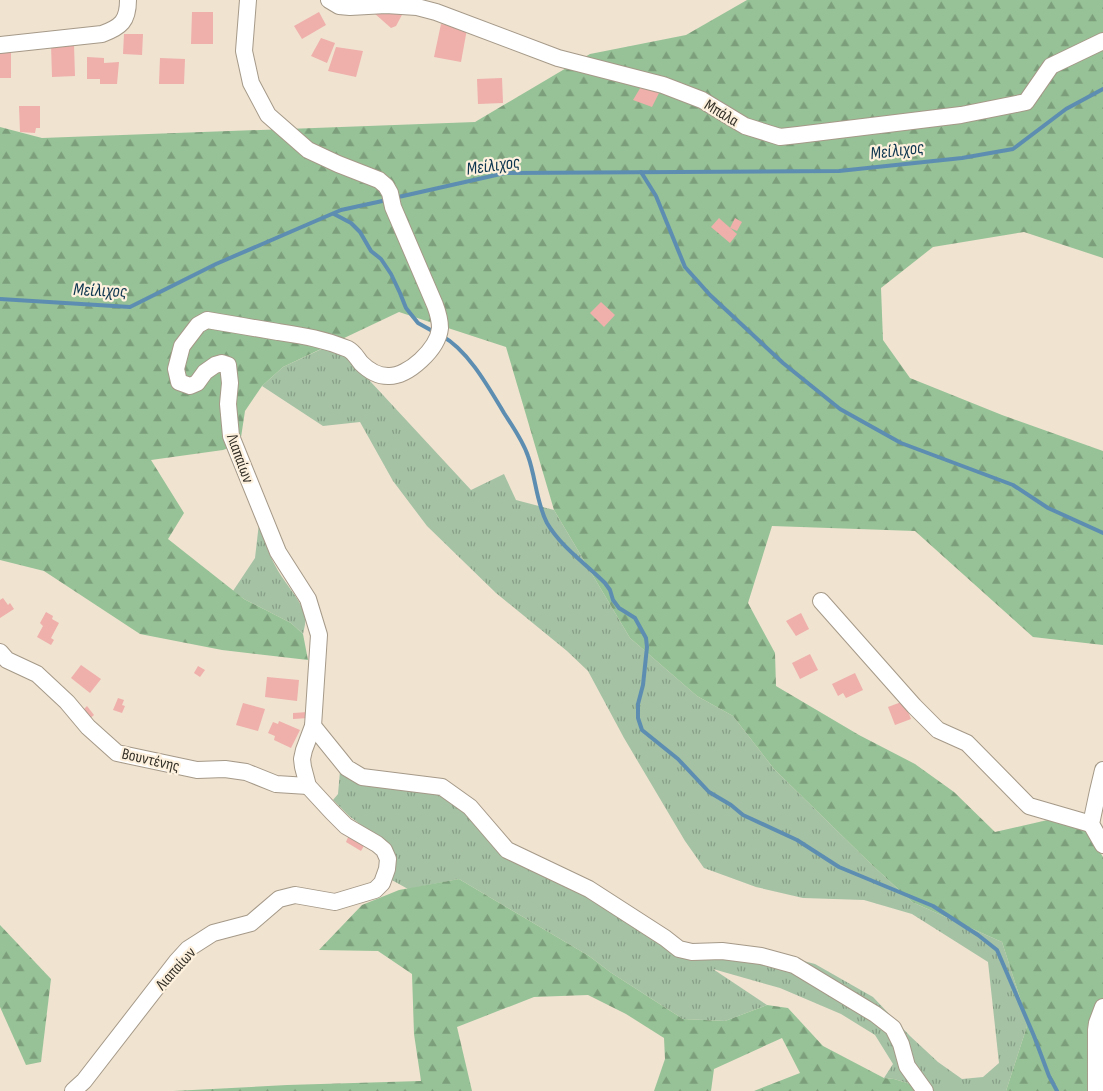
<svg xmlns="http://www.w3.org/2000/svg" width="1103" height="1091" font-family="'Sofia Sans Condensed',sans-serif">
<defs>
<pattern id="grass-tufts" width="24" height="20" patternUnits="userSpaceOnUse" patternTransform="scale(1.25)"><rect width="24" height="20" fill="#a5c2a5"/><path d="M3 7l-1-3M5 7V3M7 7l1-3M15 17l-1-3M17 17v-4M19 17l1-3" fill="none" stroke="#879e86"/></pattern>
<pattern id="forest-firs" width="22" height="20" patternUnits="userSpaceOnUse" patternTransform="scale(1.25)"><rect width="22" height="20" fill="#97c297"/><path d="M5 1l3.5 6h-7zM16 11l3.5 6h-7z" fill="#7c9e7b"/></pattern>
</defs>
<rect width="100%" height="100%" fill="#f0e3d0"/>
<g fill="url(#grass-tufts)">
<polygon points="328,346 347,354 370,381 471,490 504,474 516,500 554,510 630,638 697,696 733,716 774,769 871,864 912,902 1002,942 1028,1023 1006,1091 934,1091 894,1079 884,1078 893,1064 875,1035 841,1014 780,988 713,969 767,1005 725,1021 683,1019 610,972 589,956 459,879 408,889 390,879 396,869 395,859 387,844 349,816 333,800 338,794 340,771 441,792 462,809 501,854 586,894 691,961 754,948 815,964 873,997 910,1036 938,1062 962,1079 983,1077 999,1063 988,962 912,914 864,900 803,898 756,887 704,868 685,841 624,738 588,671 567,651 496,593 427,526 393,481 360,422 323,426 262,386 283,367"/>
<path d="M259,523c5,15 9,30 17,44 8,16 27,34 29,51 1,5 -1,11 -2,16l-12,-11 -47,-24 -11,-8 22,-33z"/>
</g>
<g fill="url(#forest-firs)">
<polygon points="747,0 1103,0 1103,258 1024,232 933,247 881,288 883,340 910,378 1002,415 1103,451 1103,645 1033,637 915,531 772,526 748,603 775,653 776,686 859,735 915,764 954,792 995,832 1052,819 1087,831 1103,857 1103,1091 1006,1091 1028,1023 1002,942 912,902 871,864 774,769 733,716 697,696 630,638 554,510 506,347 399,312 283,367 262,386 245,411 240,444 223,450 151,460 184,513 168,539 244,599 291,623 303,634 308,660 222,650 140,634 44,571 0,560 0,127 42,138 475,122 590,54 686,35"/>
<polygon points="459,879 589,956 610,972 683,1019 725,1021 767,1005 788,1008 823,1046 884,1078 894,1079 934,1091 754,1091 800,1073 782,1038 714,1069 711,1091 654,1091 665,1059 664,1038 626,1014 588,995 534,997 457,1027 472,1091 173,1091 287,1085 421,1081 414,1034 412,974 378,951 319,950 362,905 399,890"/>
<polygon points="0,925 51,979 41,1062 26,1065 0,1007"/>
</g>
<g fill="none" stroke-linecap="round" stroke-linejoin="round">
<g stroke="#5d8eb1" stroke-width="4">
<polyline points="641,172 656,196 685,267 710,295 783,363 840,409 901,443 1013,485 1048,508 1103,533"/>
<polyline points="394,198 505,173 839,171 962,158 1013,149 1066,109 1103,89"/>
<polyline points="334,214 351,223 360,232 371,251 381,259 391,274 400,293 406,308 418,323 436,333"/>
<polyline points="0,299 130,307 216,264 341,210 387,200"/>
<path d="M442,336c26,14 47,52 62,77 9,14 19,28 24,43 8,22 8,46 19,67 14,24 39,41 58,60l5,7 3,10 6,8 16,10 11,20 1,9 -4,38 -5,19v14l4,12 36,29 31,33 22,13 12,10 54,25 42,27 94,39 45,29 19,15 37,86 15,40 8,15"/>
</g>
</g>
<g fill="#efafab">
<polygon points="404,11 396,26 391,28 374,13"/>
<polygon points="192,12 213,12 213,44 191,44"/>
<polygon points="319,12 326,25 302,39 294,26"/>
<polygon points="441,24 467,29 461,62 434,57"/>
<polygon points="124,34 143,34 142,55 123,54"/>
<polygon points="321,38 335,43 327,63 311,56"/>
<polygon points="51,45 74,45 75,76 52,77"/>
<polygon points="336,47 363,51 356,77 328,71"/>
<rect x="0" y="51" width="11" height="27"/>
<polygon points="87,57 104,58 104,63 119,62 117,84 100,84 100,79 87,79"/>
<polygon points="160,58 185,59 184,84 159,84"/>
<polygon points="502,78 503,103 478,104 477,79"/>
<polygon points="642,85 660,91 652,107 633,100"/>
<polygon points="19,106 40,106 40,128 36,128 35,133 20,132"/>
<polygon points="719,218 737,234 730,243 711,227"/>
<polygon points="735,218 742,222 737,231 730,228"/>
<polygon points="601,302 615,315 604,327 590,313"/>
<polygon points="3,598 8,605 10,603 14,609 0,618 0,600"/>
<polygon points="46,612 53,616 52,619 59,623 51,638 54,640 51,645 37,637 43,626 40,623"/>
<polygon points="801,613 809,629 796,636 786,621"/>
<polygon points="810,654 818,670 800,679 792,663"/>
<polygon points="81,665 101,679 90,693 71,678"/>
<polygon points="198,666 205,670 200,677 194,673"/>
<polygon points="855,673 863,690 846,698 843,693 838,696 832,684"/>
<polygon points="267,677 299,680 297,701 265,697"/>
<polygon points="118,698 124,700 122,705 125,706 122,713 113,710"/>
<polygon points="904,701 911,719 895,725 888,707"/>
<polygon points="243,703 265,709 258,731 236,725"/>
<polygon points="87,706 94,715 88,720 81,712"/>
<polygon points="308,712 309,718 293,719 293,713"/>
<polygon points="279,721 300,730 291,748 274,740 275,736 268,733 273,722 278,724"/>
<polygon points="349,835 365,844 361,851 346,842"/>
</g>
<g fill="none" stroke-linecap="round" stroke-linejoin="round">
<g stroke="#a59988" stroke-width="18">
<g id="minor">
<polyline points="329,0 339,6 350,7 386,5 417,7 436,12 558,58 663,85 702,100 745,126 780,137 798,135 961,115 1026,102 1051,66 1103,41"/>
<path d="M0,45l102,-11c19,-7 26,-13 26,-34"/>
<polyline points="821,601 914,706 938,730 967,743 1029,806 1091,824"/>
<polyline points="0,652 7,660 37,674 67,702 88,727 117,753 197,770 225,769 246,772 276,784 308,786"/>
<polyline points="313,726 347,768 362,777 442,787 470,807 507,850 589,889 665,938 679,949 692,952 722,951 761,956 794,965 875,1014 893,1028 901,1044 907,1066 925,1091"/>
<polyline points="1103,770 1098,791 1091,824 1103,845"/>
<path d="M73,1091l11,-10 93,-120 11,-12 25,-16 38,-10 28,-24 16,-4 40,7 40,-12 7,-7 5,-14 1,-10 -4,-9 -7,-6 -31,-18 -14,-14 -24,-26 -5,-19 -1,-8 2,-9 9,-24 6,-91 -11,-36 -30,-47 -47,-116 -3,-32 2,-21 -2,-18 -6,-2 -7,2 -10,7 -8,11 -7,3 -11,-4 -3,-13 6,-23 16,-21 9,-5c24,4 47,8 71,12 26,4 46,7 70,17 6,3 9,9 13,14 7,7 16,13 27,13 20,1 50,-27 52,-48 0,-8 -2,-15 -5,-23l-42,-98 -3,-14 -4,-7 -7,-6 -41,-16 -30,-14 -40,-35 -17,-32 -7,-32 4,-51"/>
<polyline points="1096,1091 1096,1030 1097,1023 1103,1007"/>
</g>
</g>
<use href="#minor" stroke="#fff" stroke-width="16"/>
</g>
<g text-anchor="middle" stroke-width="4.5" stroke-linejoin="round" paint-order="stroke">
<g font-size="16" fill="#353129" stroke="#fdf1dd">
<text transform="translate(722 112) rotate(31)" y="6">Μπάλα</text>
<text transform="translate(241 458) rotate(70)" y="6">Λιαπαίων</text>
<text transform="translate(151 759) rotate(13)" y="6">Βουντένης</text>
<text transform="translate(175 968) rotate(-48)" y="6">Λιαπαίων</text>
</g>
<g font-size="18" font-style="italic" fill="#0e3650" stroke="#fdf1dd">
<text transform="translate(897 150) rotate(-7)" y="6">Μείλιχος</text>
<text transform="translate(493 165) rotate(-8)" y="6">Μείλιχος</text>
<text transform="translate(100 290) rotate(2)" y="6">Μείλιχος</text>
</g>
</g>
</svg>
